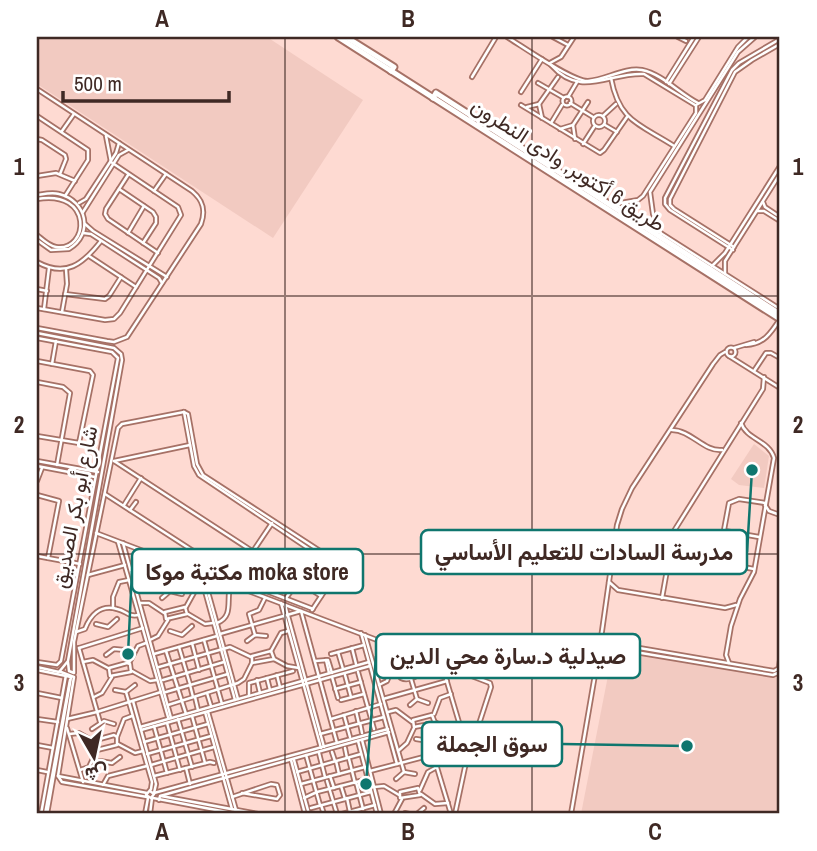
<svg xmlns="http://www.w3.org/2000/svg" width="817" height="851" font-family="'Archivo Narrow',Vazirmatn,sans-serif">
<rect width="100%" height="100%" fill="#fedad2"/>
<g fill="#f2cac1">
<polygon points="37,37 267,37 363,100 273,238 37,84"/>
<polygon points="754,444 769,456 764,488 739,485 731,479"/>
<polygon points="613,650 780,678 780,814 581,814"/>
</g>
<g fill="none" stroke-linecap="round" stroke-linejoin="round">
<g stroke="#a67166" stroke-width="6">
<g id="street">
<path d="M507,37c15,9 66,45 81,44 18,-1 36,-14 54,-11 20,4 38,24 56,33"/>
<polyline points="553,37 568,45"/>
<polyline points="678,37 686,41"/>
<polyline points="550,63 561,57 574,37"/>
<path d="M551,65c30,34 58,7 93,9l51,31"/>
<polyline points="472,77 496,37"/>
<path d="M611,78c8,44 29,46 63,68"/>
<polyline points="666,82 694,37"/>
<polyline points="538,83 564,98"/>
<polyline points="669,84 699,37"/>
<path d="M37,89l155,102c11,9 14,19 9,33l-74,113 -13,5 -7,-1 -70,-13"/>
<polyline points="521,92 542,59"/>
<circle cx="567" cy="101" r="4.5"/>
<polyline points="568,97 577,82"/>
<polyline points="570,103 593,117"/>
<polyline points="539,104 558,77"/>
<polyline points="521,105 600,153 604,150 627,117"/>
<polyline points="527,107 539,104 542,118"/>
<circle cx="599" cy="121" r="6"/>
<polyline points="37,116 88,150 88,160 65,196"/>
<polyline points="603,116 616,104"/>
<polyline points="551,123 562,105"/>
<polyline points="573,125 588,102"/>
<polyline points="605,125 617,132"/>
<polyline points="560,129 573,125 575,139"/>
<polyline points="62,131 74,114"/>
<polyline points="37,139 42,140 65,155 66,159 60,174"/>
<polyline points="583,144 594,127"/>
<polyline points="128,175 106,209 105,214 108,219 158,253"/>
<polyline points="37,176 56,173 75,181"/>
<polyline points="119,189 153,212 156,217 156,223 143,243"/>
<polyline points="154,191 166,174"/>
<path d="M37,195c7,-1 15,-3 22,-1 28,7 35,40 10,55l-18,1 -14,-10"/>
<path d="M37,199c57,-10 52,53 19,48 -7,-1 -14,-8 -19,-12"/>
<polyline points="763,202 765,207 780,217"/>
<polyline points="79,203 86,199 116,153 119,143"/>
<polyline points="615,204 638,200 643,196 696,113 696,105 705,100 738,47 748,37"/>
<polyline points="615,204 780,309"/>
<polyline points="757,211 764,211 780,221"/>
<polyline points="83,212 119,155 128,150"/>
<polyline points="85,224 93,231 167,277"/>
<polyline points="83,233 91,234 159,278 162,283"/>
<polyline points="128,233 144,206"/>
<polyline points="661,234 653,214 650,192 738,52 755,37"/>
<polyline points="734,247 674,209 670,205 670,199 735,72 752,60 780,44"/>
<polyline points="733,250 670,210 665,204 665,198 732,70 739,63 780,39"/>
<polyline points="89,256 136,287"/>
<path d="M37,262c29,16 46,2 64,-21"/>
<polyline points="712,266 725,253 780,166"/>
<polyline points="725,274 725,261 780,174"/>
<polyline points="37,289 47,291"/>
<polyline points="65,294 105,299 109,296 121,277"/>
<polyline points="37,308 105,320 114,319 120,313 181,215 178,207 111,162 106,136"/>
<polyline points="44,309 49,268"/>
<polyline points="62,312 67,284 66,269"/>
<polyline points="37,333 114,348 121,354 122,360 68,661 59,672 37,667"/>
<polyline points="37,338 112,352 118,358 61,661 57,665 37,662"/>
<path d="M746,345c18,-1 25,-12 34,-26"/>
<circle cx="731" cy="352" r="4.5"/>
<polyline points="734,348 754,342"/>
<polyline points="725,352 720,355 713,364 632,488 622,509 617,525 601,638 604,641 610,643 774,671 779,668 780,660"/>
<polyline points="729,356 780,388"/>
<polyline points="37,361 90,371 93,375 79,443 37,436"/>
<polyline points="52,364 56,341"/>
<polyline points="754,371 766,353 771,353 780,358"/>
<polyline points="37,382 63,387 70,393 57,465"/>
<polyline points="184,412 188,414 197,464 203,475 340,564 339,569"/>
<polyline points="184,412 194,466 199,475 339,569"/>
<path d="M672,430c19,0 32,22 50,20"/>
<polyline points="37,461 98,472"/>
<polyline points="114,461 321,596"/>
<polyline points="114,461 190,445"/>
<polyline points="37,466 95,477"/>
<polyline points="37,481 42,468"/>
<polyline points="105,494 235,578"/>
<polyline points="37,495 59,501 48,558"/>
<polyline points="124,505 141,478"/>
<polyline points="765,505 769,511 780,515"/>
<polyline points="130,510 136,502"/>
<polyline points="725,531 759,537"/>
<polyline points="96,533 490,683 491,687 465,767 455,814"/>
<polyline points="118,542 168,717"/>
<polyline points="123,543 171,718"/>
<polyline points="37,556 80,564"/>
<polygon points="151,564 156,567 154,571 148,569"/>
<polyline points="754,569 721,563 719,557 729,503 739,499 765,503"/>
<polyline points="200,573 235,700"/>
<polyline points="203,574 238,699"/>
<polyline points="88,575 125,565"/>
<polyline points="235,579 313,609"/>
<polyline points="609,582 618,590 725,608 736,605"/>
<polyline points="149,586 151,570"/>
<polyline points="136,590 181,577 191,570"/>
<polyline points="162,598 170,591 182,594"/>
<polyline points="286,598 298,582"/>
<polyline points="662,598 674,531 763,389 764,377"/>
<polyline points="140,603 149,603 164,613"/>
<polyline points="281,603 321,748"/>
<polyline points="285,605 324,747"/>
<polygon points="185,607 187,614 166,619 165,612"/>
<polyline points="186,607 196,589 204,587"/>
<polyline points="113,608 113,597 119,582 129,580"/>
<polyline points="312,610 339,569"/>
<polyline points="188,614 205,624 213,623"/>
<path d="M217,623c18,-7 8,-25 14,-39l41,-61"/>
<polyline points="96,624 108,627 117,619"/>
<polyline points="170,631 182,635 192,626"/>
<path d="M76,632l9,-3c5,-13 15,-25 32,-20 10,2 10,8 22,6"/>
<polyline points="361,633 397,764"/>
<polyline points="220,634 301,611 337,743"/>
<polyline points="255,635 249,614 259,610 265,598"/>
<polyline points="365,635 404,772"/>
<polyline points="150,640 158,636 168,620"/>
<polyline points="204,640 222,704"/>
<polyline points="247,641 255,635 266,636"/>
<polyline points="192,643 199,670"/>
<polyline points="179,647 190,684"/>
<polyline points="79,648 100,722"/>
<polyline points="79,648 143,628"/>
<polyline points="352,648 356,664"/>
<polyline points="166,651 186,714"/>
<polygon points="271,651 274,659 252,663 252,656"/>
<polyline points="271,651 281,633 288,631"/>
<polyline points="338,652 343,669"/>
<polyline points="154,654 217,636"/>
<polyline points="331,654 364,645"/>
<polyline points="106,655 114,649 125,650"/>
<polyline points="274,659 287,666 299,668"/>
<polyline points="326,660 329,673"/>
<polyline points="315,661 328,660 332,673"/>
<polyline points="68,662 69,671 74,673 74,642 118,428 122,424 184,412"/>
<polyline points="83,662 93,660 108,668"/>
<polygon points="127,663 130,664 131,672 110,676 109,668"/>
<polyline points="129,663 138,646 146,643"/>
<path d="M729,663l-3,-8 5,-29 9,-27 14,-27 20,-114c-5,-18 -27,-18 -33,-35"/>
<polyline points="442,665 466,746"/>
<polyline points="159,667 230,647 251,657"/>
<path d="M416,669l4,2c-3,7 -13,10 -19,7l4,-6z"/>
<polyline points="37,670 71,677 47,814"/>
<polyline points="132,671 150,681 157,680"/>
<polyline points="358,672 374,729"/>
<polyline points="277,675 280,687"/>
<polyline points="345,675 351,697"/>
<polyline points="332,677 338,698"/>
<polyline points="267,678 270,690"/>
<polyline points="411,679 417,699"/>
<polyline points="163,680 224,662"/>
<polyline points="257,680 260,693"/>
<polyline points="190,685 193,697"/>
<polyline points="379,685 387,681 393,666 390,644"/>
<polyline points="335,689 361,682"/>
<polyline points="115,690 126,692 135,685"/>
<polyline points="126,692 152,782 151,789 146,795 151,798 154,794 150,791"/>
<polyline points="166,692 228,674"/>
<polyline points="37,693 62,698"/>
<polyline points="207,693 211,706"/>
<polyline points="249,696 249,683 293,671"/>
<polyline points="94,697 102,693 112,677"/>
<polyline points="195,697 198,710"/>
<polyline points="383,699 447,681"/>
<polyline points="341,700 364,694"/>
<polyline points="133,701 156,784 154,793"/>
<polyline points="168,705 238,683 244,679 252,663"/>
<polyline points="410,705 417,699 428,703"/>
<polyline points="356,711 359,724"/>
<polyline points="205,712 232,809"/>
<polyline points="208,712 236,810"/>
<polyline points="388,712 396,710 412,722"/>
<polyline points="434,714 440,698 451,694"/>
<polyline points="344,715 350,737"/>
<polygon points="432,715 435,723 414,727 413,720"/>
<polyline points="192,716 205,763"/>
<polyline points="37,719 58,722"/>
<polyline points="67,719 97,712 161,692"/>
<polyline points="178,719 192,767"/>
<polyline points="331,719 381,704"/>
<polyline points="435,722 451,732 460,730"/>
<polyline points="167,723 180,770"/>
<polyline points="360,723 362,733"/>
<polyline points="154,726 167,773"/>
<polyline points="140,727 369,662"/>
<polyline points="67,728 83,782"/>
<polyline points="92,729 104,721 114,724"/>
<polyline points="141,730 370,666"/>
<polyline points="69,734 79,733 95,742"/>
<polyline points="320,734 384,717"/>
<polygon points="114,735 117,737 117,745 97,750 96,740"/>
<polyline points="117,737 124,719 132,716"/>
<polyline points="416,739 429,741 439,734"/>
<polyline points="362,740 381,814"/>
<polyline points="358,741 377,814"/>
<polyline points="429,741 451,814"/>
<polyline points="144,742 208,724"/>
<polyline points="118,744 135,753 143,751"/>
<polyline points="37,745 53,748"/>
<polyline points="345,748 347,758"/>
<polyline points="398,751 407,743 414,728"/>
<polyline points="332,752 335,761"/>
<polyline points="319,753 325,777"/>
<polyline points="147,754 211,736"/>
<polyline points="306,755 320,805"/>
<polyline points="349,759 355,783"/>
<polyline points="291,760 305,814"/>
<polyline points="294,760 309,814"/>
<polyline points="100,761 112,763 120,757"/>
<polyline points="336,761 339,774"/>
<polyline points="151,765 214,747"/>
<polyline points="186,768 190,784"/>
<polyline points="37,770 47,772"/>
<polyline points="80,770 89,767 97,750"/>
<polyline points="370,771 466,746 471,749"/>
<polyline points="297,772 361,754"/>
<polyline points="58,776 74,677 61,672"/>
<polyline points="58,776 62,782 147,797"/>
<polyline points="58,776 147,793"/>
<polyline points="154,776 210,762 214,763"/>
<polyline points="330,776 334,788"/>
<polyline points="396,779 404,772 415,774"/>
<polyline points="327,781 337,814"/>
<polyline points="356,782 363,809"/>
<polyline points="301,784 365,767"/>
<polyline points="103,785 108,776 147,766"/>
<polyline points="341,786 345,799"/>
<polyline points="374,787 384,786 399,795"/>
<polygon points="418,788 420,795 400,798 400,792"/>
<polyline points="420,790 428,772 437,767"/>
<polyline points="154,793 388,729"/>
<polyline points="421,794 435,804 448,803"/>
<polyline points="161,796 258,814"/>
<polyline points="232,797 271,784 277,785 280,795 277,799 242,793"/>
<polyline points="153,798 237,814"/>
<polyline points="304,798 317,792 368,779"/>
<polyline points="347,798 350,812"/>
<polyline points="159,800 160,796 389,732"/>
<polyline points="321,805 324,814"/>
<polyline points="311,808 371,792"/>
<polyline points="405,813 409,814"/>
<polyline points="41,814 66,675"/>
<polyline points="45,814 70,680"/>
<polyline points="145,814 148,798"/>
<polyline points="150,814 152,798"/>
<polyline points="342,814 375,805"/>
<polyline points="394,814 402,799"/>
<polyline points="417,814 424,808"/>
<polyline points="571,814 597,663 602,656 610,650 617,649 773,675 780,672"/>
</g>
</g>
<g stroke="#a67166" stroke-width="9">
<g id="secondary">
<polyline points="338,37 780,319"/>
<polyline points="346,37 394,67 391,71"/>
<polyline points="433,98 436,93 780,314"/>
</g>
</g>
<use href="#street" stroke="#fff" stroke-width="2.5"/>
<use href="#secondary" stroke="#fff" stroke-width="5"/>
</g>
<path fill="none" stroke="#3f2924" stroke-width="2" stroke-opacity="0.55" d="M285,37v777M532,37v777M37,296h743M37,554h743"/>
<g text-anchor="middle" stroke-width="6" stroke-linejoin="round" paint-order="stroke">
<g font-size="21" fill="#3f2924" stroke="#fff">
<text transform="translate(568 165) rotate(33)" y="7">طريق 6 أكتوبر, وادى النطرون</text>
<text transform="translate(75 507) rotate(-79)" y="7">شارع أبو بكر الصديق</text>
</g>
</g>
<path fill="none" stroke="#0f766e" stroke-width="2.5" d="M752 470L747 552M128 654L132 571M366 784L376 656M687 746L562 744"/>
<g fill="#0f766e" stroke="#fff" stroke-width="2.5">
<circle cx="752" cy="470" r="7"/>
<circle cx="128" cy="654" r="7"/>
<circle cx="366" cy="784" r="7"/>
<circle cx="687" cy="746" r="7"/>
</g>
<g fill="#fff" stroke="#0f766e" stroke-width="2.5">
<rect x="421" y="530" width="326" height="44" rx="7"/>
<rect x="132" y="549" width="231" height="44" rx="7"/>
<rect x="376" y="634" width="264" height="44" rx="7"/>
<rect x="422" y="722" width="140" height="44" rx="7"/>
</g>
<g font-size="23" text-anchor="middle" font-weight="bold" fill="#3f2924">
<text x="584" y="560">مدرسة السادات للتعليم الأساسي</text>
<text x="247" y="580">مكتبة موكا moka store</text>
<text x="508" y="664">صيدلية د.سارة محي الدين</text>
<text x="492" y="752">سوق الجملة</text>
</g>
<rect width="817" height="851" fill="none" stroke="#ffffff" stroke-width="77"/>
<g transform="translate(94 757) rotate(171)" stroke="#ffffff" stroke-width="5" paint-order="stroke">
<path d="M0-5L12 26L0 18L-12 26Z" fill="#3f2924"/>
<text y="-10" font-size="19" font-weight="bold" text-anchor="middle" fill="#3f2924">ش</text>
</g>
<path d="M63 91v10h166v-10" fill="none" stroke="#3f2924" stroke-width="3.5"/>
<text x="74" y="91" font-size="21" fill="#3f2924" stroke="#ffffff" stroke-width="5" paint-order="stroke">500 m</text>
<rect x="38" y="38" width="740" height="774" fill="none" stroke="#3f2924" stroke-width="2.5"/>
<g font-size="23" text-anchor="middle" font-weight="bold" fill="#3f2924">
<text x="162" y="27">A</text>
<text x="408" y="27">B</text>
<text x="655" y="27">C</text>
<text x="19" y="175">1</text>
<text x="798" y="175">1</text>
<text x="19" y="433">2</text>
<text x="798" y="433">2</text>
<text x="19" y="691">3</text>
<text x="798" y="691">3</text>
<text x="162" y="840">A</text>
<text x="408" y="840">B</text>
<text x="655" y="840">C</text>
</g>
</svg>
